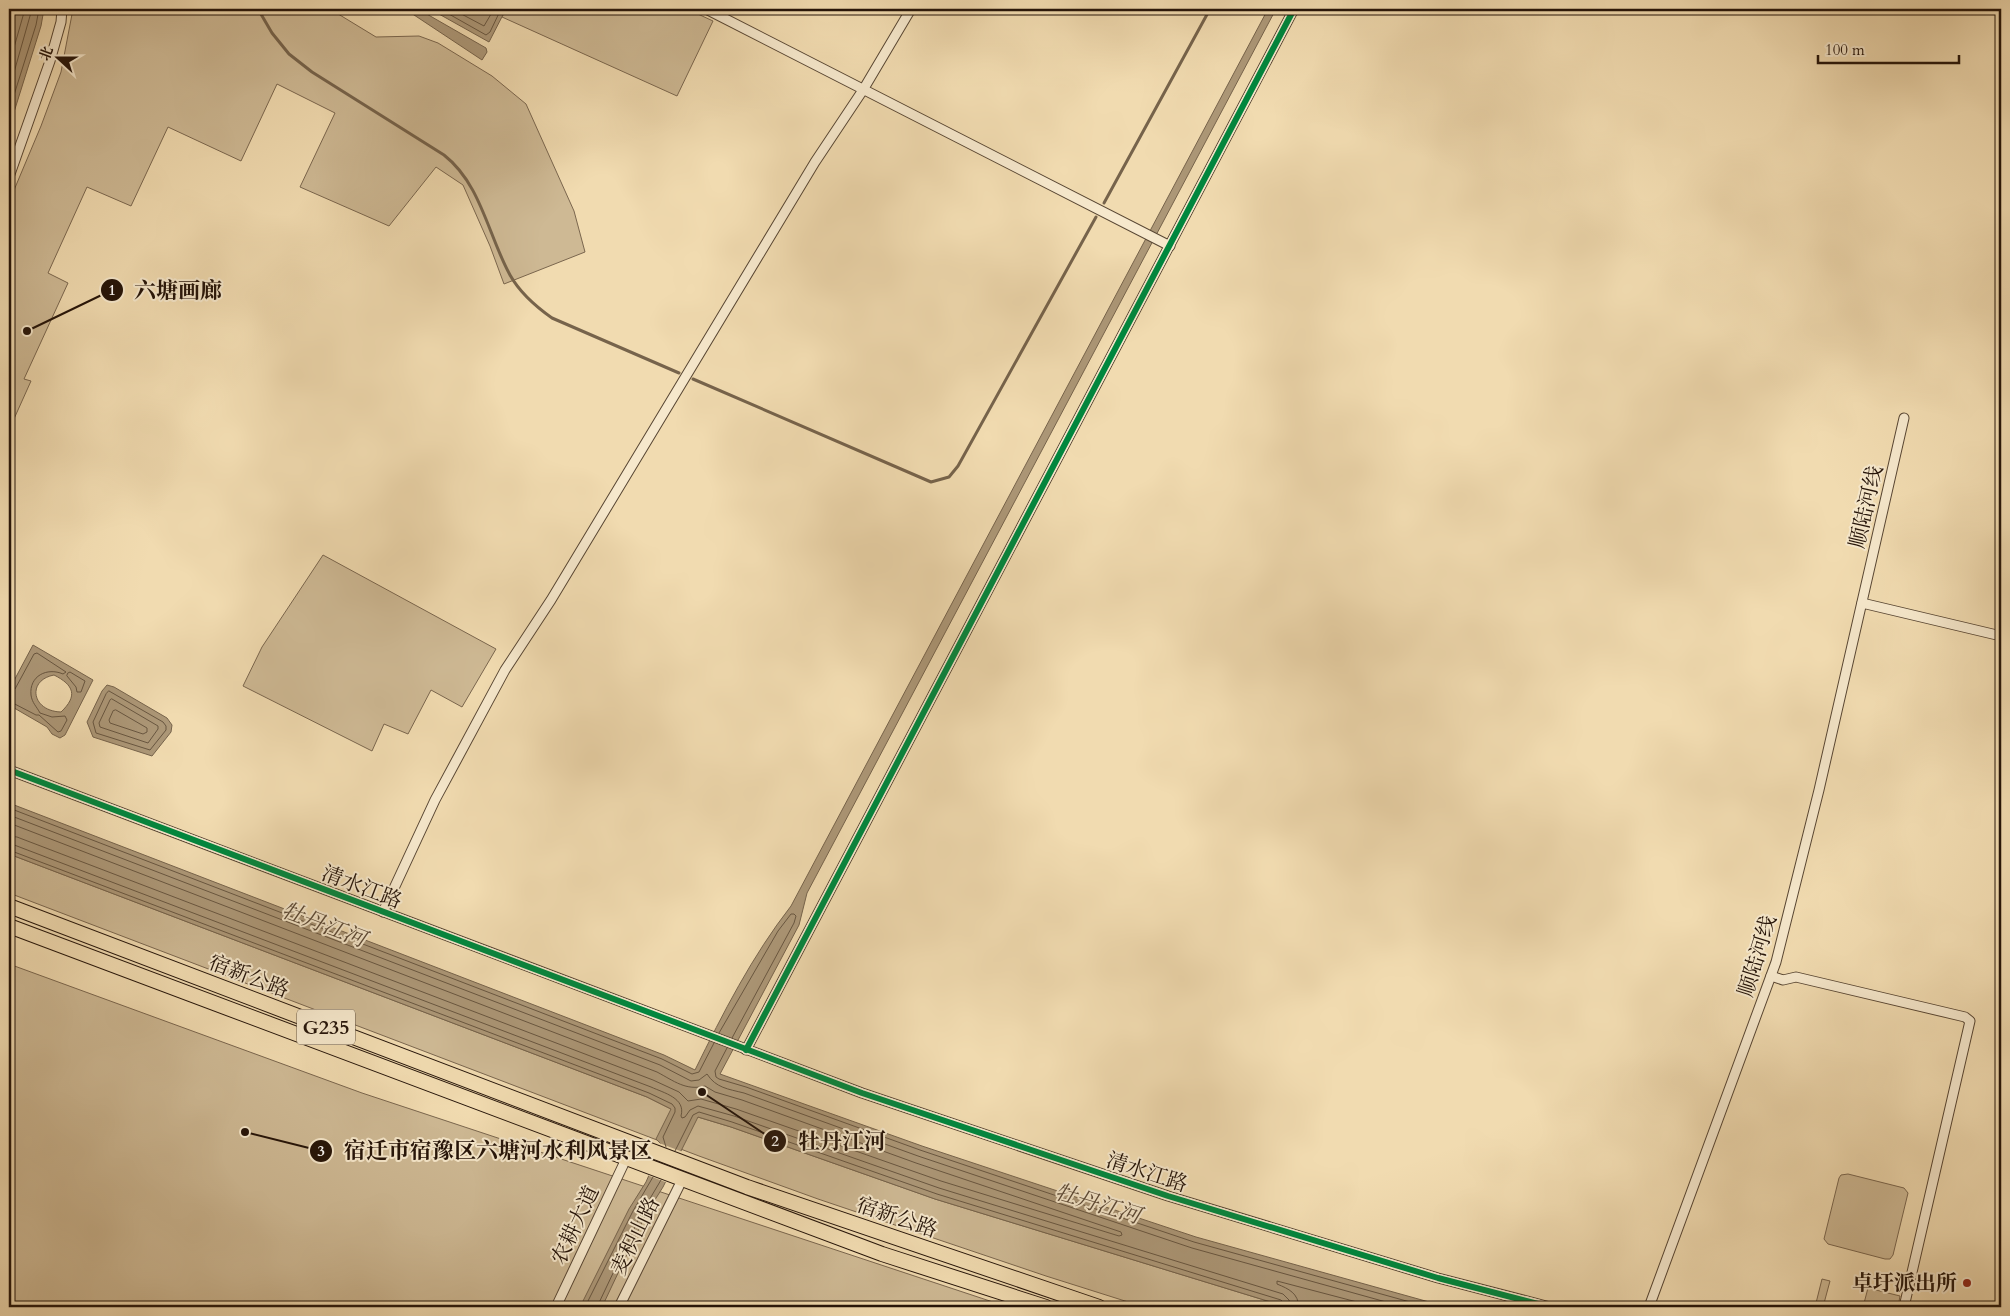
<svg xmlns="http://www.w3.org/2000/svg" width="2010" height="1316" font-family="Cardo,'Noto Serif SC',serif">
<rect width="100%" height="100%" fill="#f1dbb0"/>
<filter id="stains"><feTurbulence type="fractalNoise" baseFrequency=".004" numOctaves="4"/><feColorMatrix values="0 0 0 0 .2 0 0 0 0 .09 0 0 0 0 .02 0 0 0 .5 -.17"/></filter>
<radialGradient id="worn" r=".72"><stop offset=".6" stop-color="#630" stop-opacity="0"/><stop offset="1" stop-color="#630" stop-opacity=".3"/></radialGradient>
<g fill="#ceb994" stroke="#7a664e">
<polygon points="73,9 330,9 376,37 419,36 438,43 492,76 526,104 574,211 585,252 504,284 490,246 463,185 436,167 389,226 300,187 335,113 277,84 241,161 168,127 131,206 87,187 48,273 68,283 24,379 31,381 9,430 9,202 41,126 61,72"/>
<polygon points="506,9 687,9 713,21 677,96 502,17"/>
<polygon points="323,555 496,649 462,707 431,690 408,734 384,724 372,751 243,686 262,647"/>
<polygon points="9,854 647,1097 671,1109 731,1127 935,1199 1287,1307 1144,1307 1046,1276 818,1199 699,1156 9,893"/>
<polygon points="9,964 362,1093 1008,1307 9,1307"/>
<polygon points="1848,1174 1904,1188 1908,1193 1893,1255 1890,1259 1885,1259 1828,1244 1824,1239 1839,1178 1841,1175"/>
<polygon points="1822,1279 1830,1281 1823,1307 1815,1307"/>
<polygon points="1868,1288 1900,1296 1898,1307 1863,1307"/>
</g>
<g fill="#ac9777" stroke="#76634b" fill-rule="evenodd">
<polygon points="9,9 44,9 41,26 9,128"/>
<polygon points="405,9 418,9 486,48 487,52 482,60"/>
<polygon points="430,9 506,9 489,42"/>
<path d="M1268,9h8l-469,884 -8,32 -79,149 202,72 274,91 251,70h-160l-352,-108 -204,-72 -33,-10 -35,70 -17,27 -44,93h-22l49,-98 17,-27 16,-37 -6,-6 15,-30 -24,-12 -638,-243v-51l655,252 31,15c28,-57 57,-114 96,-164z"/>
<path d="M33,645l60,35 -28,55 -5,3 -8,-4 -5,-7 -38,-22v-15zM54,675c20,10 24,21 7,37 -30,-1 -34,-32 -7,-37z"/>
<polygon points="107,685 114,687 167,718 172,725 171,732 152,756 93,737 87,722 102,691"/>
</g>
<polygon fill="#f1dbb0" points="659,1143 683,1152 668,1183 647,1175"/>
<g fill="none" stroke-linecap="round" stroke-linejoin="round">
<g stroke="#685640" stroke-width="1">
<polyline points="440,9 486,35 490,32 501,9"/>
<polyline points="452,9 484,26 494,9"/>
<polyline points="9,65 25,9"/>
<polyline points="9,90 32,9"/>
<polyline points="9,111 36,25 39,9"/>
<polygon points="68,673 70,672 85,681 81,692 77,692 76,687 67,676"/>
<path d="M9,691l6,-2 19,-35 3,-1 29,19 -3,2c-16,-7 -34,2 -32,21 1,8 6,12 9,18l12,4 13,-1 2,4 -6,11 -3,1 -19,-17h-3l-27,-14"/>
<polygon points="109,691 163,722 166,726 166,730 150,750 96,733 93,722 106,694"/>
<polygon points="112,699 158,726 158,729 148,743 100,727 99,723 110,700"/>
<polygon points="116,710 147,728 147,732 143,734 110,723 109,720 113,711"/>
<polyline points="9,808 662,1059 692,1074 699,1072 714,1043"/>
<path d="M9,815l651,250 31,16 8,-1 8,-6c9,14 21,15 37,19l174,63 274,92 212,59"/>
<path d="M9,823l648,249c17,9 29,19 48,14l10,6 27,8 174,63 205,69 1,3 -3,1 -178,-55 -205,-72 -35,-10 -13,2 -9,-9 -26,-12 -636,-243 -8,-1"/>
<path d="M9,843l642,244c13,6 35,11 30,29l1,2 3,-1 5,-7 8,-4 36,10 205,72 344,106 6,6 2,7"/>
<polyline points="9,850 649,1093 672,1104 675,1108 675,1112 663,1137 666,1147"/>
<polyline points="719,1033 778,931 791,914 794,914 796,916 794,923 732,1038"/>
<polyline points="727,1048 715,1071 716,1077 719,1079 746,1087 920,1150 1194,1242 1428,1307"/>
<polyline points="675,1151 693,1115 699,1112 732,1122 937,1194 1281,1300 1284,1303 1285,1307"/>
<polyline points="585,1307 633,1211 653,1177"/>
<polyline points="597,1307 642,1212 661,1180"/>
<path d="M1299,1307c-1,-14 -10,-18 -22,-23v-3l99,26"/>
</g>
<g stroke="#76634b" stroke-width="3">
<path d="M258,9l14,24 17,21 23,18 132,83c37,29 44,80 66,120 10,18 25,31 42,43l127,55"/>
<polyline points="1104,203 1210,9"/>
<polyline points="693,379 931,482 949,477 958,466 1096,217"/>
</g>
<g stroke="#584633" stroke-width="11">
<g id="minor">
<polyline points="706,9 1170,246"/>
<polyline points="9,177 50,61 61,22 62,9"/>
<polyline points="1862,603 2001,636"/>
<polyline points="9,770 862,1093 1168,1196 1438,1278 1550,1307"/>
<polyline points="383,912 435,800 505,670 551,600 815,162 863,90 911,9"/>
<polyline points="1771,976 1783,980 1796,977 1965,1017 1970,1021 1904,1307"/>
<polyline points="746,1050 1294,9"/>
<polyline points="556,1307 626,1159"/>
<polyline points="619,1307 682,1180"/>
<polyline points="1649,1307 1776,962 1819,790 1904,418"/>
</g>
</g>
<g stroke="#251409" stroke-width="16">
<g id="highway">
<polyline points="9,906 747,1187 1099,1307"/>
<polyline points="9,926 882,1254 1046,1307"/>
</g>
</g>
<use href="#minor" stroke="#f6e8cc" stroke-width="9"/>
<use href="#highway" stroke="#f1dbb0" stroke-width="14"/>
<g stroke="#f6e8cc" stroke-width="9">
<g id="cycleway">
<polyline points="9,770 862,1093 1168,1196 1438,1278 1550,1307"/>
<polyline points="746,1050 1294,9"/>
</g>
</g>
<use href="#cycleway" stroke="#00873e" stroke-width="6"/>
</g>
<circle fill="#8f2418" stroke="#f6e8cc" stroke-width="2" cx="1967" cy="1283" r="5"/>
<g text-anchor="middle" stroke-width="4" stroke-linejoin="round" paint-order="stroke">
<rect fill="#f6e8cc" stroke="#645444" stroke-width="1" x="297" y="1009.5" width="58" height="35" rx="4"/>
<g font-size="20" font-weight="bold" fill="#251409">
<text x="326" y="1034">G235</text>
</g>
<g font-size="21" fill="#251409" stroke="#f6e8cc">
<text transform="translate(1866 507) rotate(-77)" y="7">顺陆河线</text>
<text transform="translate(362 887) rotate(21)" y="7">清水江路</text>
<text transform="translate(1757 956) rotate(-73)" y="7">顺陆河线</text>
<text transform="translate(249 976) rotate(21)" y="7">宿新公路</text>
<text transform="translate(1147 1172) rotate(18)" y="7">清水江路</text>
<text transform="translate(897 1217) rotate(19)" y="7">宿新公路</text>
<text transform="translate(575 1225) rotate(-65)" y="7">农耕大道</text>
<text transform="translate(635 1236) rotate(-64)" y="7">麦积山路</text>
</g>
<g font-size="21" font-weight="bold" fill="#251409" stroke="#f6e8cc" text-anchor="end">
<text x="1957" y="1290">卓圩派出所</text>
</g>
<g font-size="22" font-style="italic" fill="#5b4835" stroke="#f6e8cc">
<text transform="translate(324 924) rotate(21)" y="8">牡丹江河</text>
<text transform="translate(1098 1203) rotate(17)" y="8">牡丹江河</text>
</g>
</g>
<path fill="none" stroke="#251409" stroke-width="2" d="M27 331L112 290M702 1092L775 1141M245 1132L321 1151"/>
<g fill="#251409" stroke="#f6e8cc" stroke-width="2">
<circle cx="27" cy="331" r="5"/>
<circle cx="702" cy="1092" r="5"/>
<circle cx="245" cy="1132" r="5"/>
<circle cx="112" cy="290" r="12"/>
<circle cx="775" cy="1141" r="12"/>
<circle cx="321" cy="1151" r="12"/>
</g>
<g font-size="15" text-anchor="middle" font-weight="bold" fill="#fff">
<text x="112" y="295">1</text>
<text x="775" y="1146">2</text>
<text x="321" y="1156">3</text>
</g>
<g font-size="22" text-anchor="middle" font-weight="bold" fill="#251409" stroke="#f6e8cc" stroke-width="4" stroke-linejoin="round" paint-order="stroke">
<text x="178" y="298">六塘画廊</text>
<text x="842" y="1149">牡丹江河</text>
<text x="498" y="1158">宿迁市宿豫区六塘河水利风景区</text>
</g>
<rect width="2010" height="1316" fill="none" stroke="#f1dbb0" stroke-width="30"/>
<rect x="10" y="10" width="1990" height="1296" fill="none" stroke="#251409" stroke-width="2.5"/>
<rect x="15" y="15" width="1980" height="1286" fill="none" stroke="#251409"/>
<g transform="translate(58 58) rotate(291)" stroke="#f6e8cc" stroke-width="4" paint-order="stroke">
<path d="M0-4L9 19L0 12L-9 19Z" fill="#251409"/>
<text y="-8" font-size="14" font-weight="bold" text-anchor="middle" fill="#251409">北</text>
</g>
<path d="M1818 55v8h141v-8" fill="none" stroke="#251409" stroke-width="2.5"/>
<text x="1825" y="55" font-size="15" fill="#251409" stroke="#f6e8cc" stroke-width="4" paint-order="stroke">100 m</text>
<rect width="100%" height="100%" filter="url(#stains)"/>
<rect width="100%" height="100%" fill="url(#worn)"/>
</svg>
